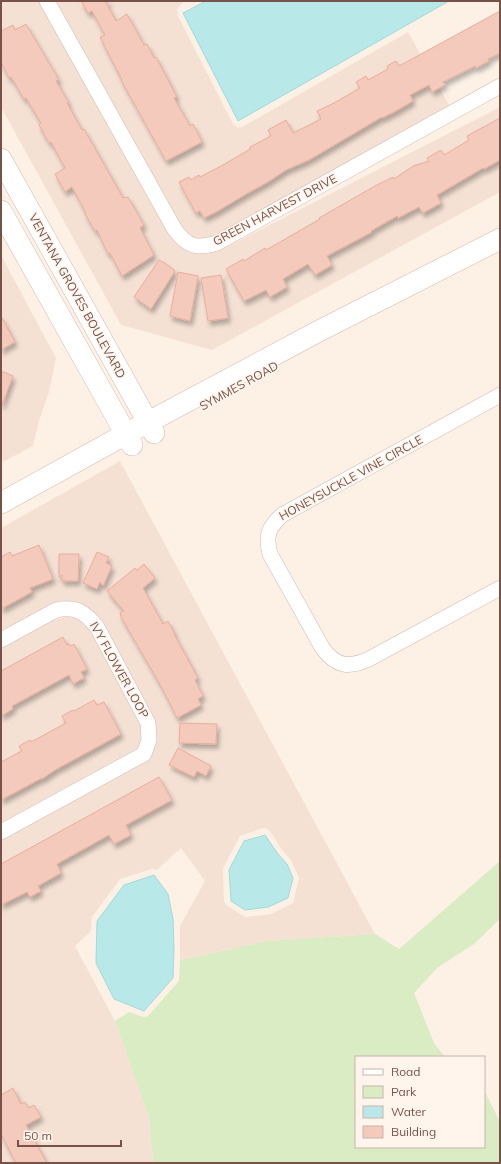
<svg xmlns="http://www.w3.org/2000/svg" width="501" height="1164" font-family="Mulish,sans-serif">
<defs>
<filter id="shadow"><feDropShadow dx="2.5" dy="4.5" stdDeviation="2" flood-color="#0004"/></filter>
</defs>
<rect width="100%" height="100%" fill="#fdf1e6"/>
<g fill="#f5e1d4" fill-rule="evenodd">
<polygon points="1,1 39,1 168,233 178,245 190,253 206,254 221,250 500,107 500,192 212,350 121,325 1,107"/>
<polygon points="56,1 184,1 177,9 178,16 233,124 238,128 242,127 408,32 449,105 214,236 204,239 194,238 187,234 180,226"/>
<polygon points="1,255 56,358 49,392 39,421 33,446 1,463"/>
<path d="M120,461l255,473 -108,7 -87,19v-34l25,-45 -24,-33 -24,22 -5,-1 -32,10 -28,38 -1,14 -16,15 40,75 34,97 4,45h-152v-322l146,-80 9,-17 -53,-120 -9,-11 -7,-6 -10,-5 -11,-1 -13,2 -52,28v-103zM263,828l4,1 3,2 12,19 9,10 8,18 -6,25 -22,11 -25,3 -4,-2 -16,-10 -2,-5 -1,-32 17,-32z"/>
<polygon points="67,616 74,617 80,619 86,624 91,631 141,724 141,738 138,748 1,823 1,649 51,621"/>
</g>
<polygon fill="#daecc3" points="500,861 500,919 474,944 437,968 414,993 434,1043 445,1057 356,1057 356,1147 484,1147 484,1092 486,1094 500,1122 500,1163 153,1163 149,1118 115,1021 129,1012 143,1017 148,1016 179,981 180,960 267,941 375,934 399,949"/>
<g fill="#b9e8e8" stroke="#9fdbda">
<polygon points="206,1 449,1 238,121 183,13"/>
<polygon points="265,835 278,854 287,864 293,878 288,898 268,907 245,910 231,901 229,870 244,841"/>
<polygon points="154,875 168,894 173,919 174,949 173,978 144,1011 114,999 96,963 97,921 124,885"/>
</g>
<g fill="#f4cabc" stroke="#e8ad9b" filter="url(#shadow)">
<polygon points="81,1 110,1 106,3 116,21 127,14 144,45 147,44 154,58 156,57 177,97 174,98 190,126 193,124 202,142 166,161 121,80 122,80 100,37 105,35 92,11 88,13"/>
<polygon points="500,11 500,53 488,59 489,61 476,68 475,66 443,82 445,85 432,92 429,85 410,95 413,101 396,111 382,118 382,117 309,160 286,170 268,182 248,193 218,211 204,218 200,211 196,213 179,182 189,177 191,180 199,175 200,177 223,165 250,149 250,147 271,136 268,130 286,120 293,133 321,119 317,111 334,103 360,88 356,82 366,76 368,80 388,69 387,66 396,61 399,66"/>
<polygon points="26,24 59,80 56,81 69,103 67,103 82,130 84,129 123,198 128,197 144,225 140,228 154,255 122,276 110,253 108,254 97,230 95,231 85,214 86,213 72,187 65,192 55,174 65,168 51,142 49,143 39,125 41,123 26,98 24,99 11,77 9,78 1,62 1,31 13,25 15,30"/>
<polygon points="500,118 500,160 484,169 483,168 437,195 441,203 423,213 419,207 398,218 397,216 371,231 372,232 327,256 332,265 315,275 308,264 283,279 287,287 270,297 266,290 244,301 226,269 243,259 244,261 265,248 266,250 320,219 319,218 375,186 393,177 394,179 413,166 429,161 427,158 441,150 444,155 469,140 467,136"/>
<polygon points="159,260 165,263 175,271 151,309 134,297"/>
<polygon points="178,272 198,276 190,321 170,316"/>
<polygon points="221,275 228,318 208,321 201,278"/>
<polygon points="1,316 15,342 1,350"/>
<polygon points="1,371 13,376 2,405 1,405"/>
<polygon points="39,545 53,579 30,588 32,592 1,609 1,557 10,552 12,556"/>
<polygon points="97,552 109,557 106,563 112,566 103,586 100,582 97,589 83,583"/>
<polygon points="59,554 79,554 78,581 62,581 62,575 59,577"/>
<polygon points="144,564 155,578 143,588 163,624 168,621 175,634 174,634 198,678 195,680 203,696 198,699 201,705 177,718 162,688 121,617 120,613 124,611 107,591 135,568 137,570"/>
<polygon points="63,637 67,645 69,644 71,646 74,644 87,669 81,672 84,678 73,684 69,675 12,706 13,709 1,716 1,671"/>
<polygon points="94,700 97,705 104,702 121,734 55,770 42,779 42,778 1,800 1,762 22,751 19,746 30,740 31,742 66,723 62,716 73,710 74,711"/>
<polygon points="180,723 217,724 216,744 179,743"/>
<polygon points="178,748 211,766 206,776 197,771 194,777 169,765"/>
<polygon points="159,777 172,800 126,825 131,835 114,844 109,835 57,864 61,873 38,886 41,891 30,897 27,892 1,905 1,864"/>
<polygon points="13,1088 21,1104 25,1102 29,1108 34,1105 41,1117 26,1125 47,1163 16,1163 1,1134 1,1095"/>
</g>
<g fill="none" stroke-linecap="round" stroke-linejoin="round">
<g stroke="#d2b8ad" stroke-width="16">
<g id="street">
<path d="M47,1l128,229c13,17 21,19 42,13l283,-157"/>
<path d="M500,395l-218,120c-13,12 -17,20 -12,39l53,95c14,18 26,19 46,10l131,-71"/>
<path d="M1,640l55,-30c20,-4 29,2 41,17l51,96 1,17 -5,14 -143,78"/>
</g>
</g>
<g stroke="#d5b7ab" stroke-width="22">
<g id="secondary">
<polyline points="1,159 154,433"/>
<polyline points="1,211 132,445"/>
<polyline points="1,503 126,434 319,331 500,239"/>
</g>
</g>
<use href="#street" stroke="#fff" stroke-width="15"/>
<use href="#secondary" stroke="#fff" stroke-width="21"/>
</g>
<g text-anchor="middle" stroke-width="3" stroke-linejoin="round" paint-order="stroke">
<g font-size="12" fill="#785249" stroke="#fff5ed">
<text transform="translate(275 210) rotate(-28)" y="4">GREEN HARVEST DRIVE</text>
<text transform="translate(77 296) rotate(61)" y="4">VENTANA GROVES BOULEVARD</text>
<text transform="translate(239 386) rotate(-29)" y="4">SYMMES ROAD</text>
<text transform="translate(351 478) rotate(-29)" y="4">HONEYSUCKLE VINE CIRCLE</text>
<text transform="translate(119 670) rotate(61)" y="4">IVY FLOWER LOOP</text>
</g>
</g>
<rect width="501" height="1164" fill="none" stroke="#785249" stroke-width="4"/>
<rect x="355" y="1056" width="130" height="92" fill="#fff5ed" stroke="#c9b4ab"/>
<rect x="363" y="1069" width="20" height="6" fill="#ffffff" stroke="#c9b4ab"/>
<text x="391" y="1076" font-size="12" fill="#785249">Road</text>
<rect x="363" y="1086" width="20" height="12" fill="#daecc3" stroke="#c9b4ab"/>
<text x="391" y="1096" font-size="12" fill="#785249">Park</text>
<rect x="363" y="1106" width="20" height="12" fill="#b9e8e8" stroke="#c9b4ab"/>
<text x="391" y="1116" font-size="12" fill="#785249">Water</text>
<rect x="363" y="1126" width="20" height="12" fill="#f4cabc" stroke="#c9b4ab"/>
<text x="391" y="1136" font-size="12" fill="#785249">Building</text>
<path d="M18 1140v6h103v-6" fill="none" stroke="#785249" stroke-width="2"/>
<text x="24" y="1140" font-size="12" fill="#785249" stroke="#fff5ed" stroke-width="3" paint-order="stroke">50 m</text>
</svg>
